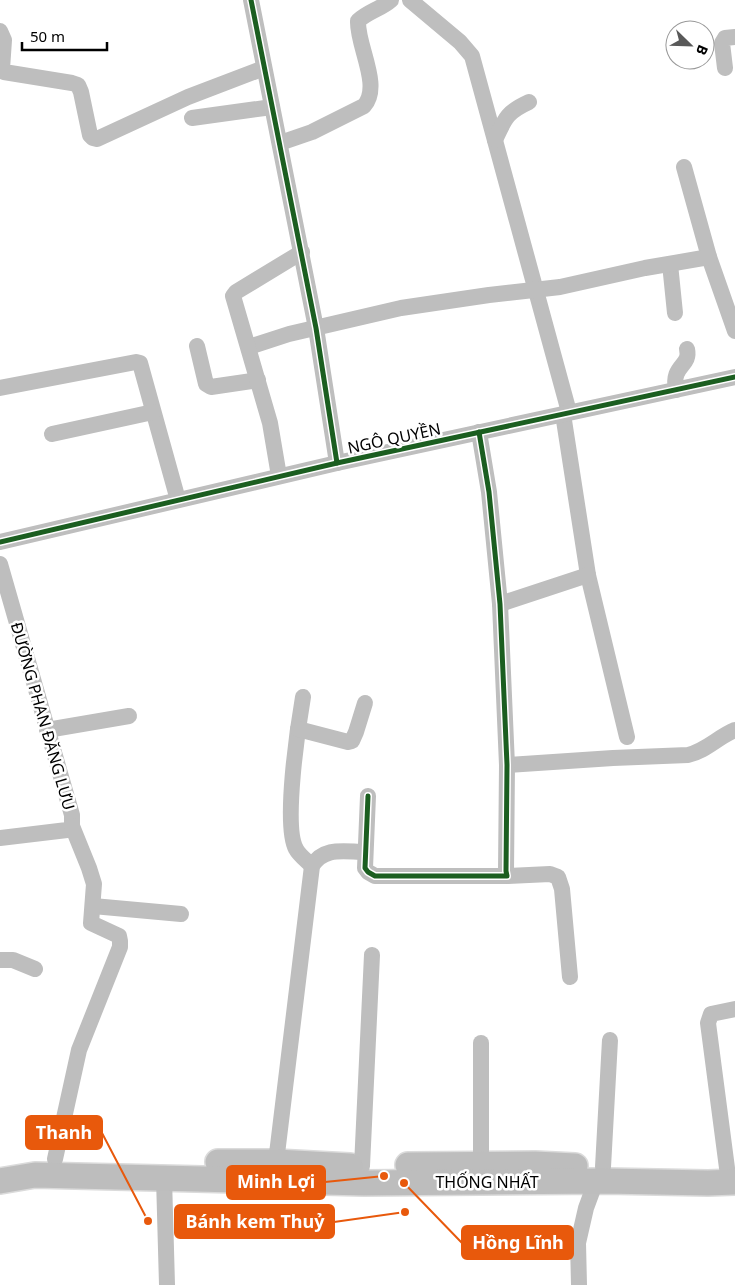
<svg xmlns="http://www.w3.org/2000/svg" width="735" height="1285" font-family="'Noto Sans',sans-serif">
<rect width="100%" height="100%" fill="#fff"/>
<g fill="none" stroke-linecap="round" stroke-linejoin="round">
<g stroke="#dbdbdb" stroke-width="28">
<g id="highway">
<polyline points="218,1162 276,1162 350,1166"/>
<polyline points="408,1165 535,1164 575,1166"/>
<polyline points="0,1181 35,1175 364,1183 606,1181 708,1183 735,1182"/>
</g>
</g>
<g stroke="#bebebe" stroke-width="16">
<polyline points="251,0 316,328 337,463"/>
<polyline points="410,0 460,42 472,56 569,412"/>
<polyline points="0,31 4,40 2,69 4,72 72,83 78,85 81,92 90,135 93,138 97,139 188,97 264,68"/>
<polyline points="725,68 722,43 725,38 735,37"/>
<polyline points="192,118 272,107"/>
<path d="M495,140c10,-22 12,-28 34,-38"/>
<path d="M280,143l32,-11 52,-26c18,-20 -7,-60 -6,-85 9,-9 23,-12 33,-21"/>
<polyline points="684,167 709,257 735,331"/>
<polyline points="670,264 675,313"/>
<polyline points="197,346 206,384 211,387 258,380"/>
<polyline points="249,347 289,334 401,308 489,295 560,287 645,268 709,257"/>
<polyline points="0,388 136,362 140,363 178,500"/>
<path d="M676,390c-5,-26 15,-23 11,-41"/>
<polyline points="563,414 588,575 627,737"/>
<polyline points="52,434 153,412"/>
<polyline points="279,476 270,423 233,296 236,292 302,252"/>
<polyline points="0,542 337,463 735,377"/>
<polyline points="0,564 72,815 72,826 67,830 0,838"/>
<polyline points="500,604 588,575"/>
<path d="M303,697c-5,29 -20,129 -7,152 3,6 11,12 16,17"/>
<polyline points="298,729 348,742 352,741 356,732 365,703"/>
<polyline points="47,730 129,716"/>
<path d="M507,765l106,-7 75,-3c18,-4 30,-18 47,-25"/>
<polyline points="368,796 365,868 368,872 375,876 507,876 506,871 507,765 500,604 489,492 479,432"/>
<polyline points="507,876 550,874 558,877 562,889 570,977"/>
<polyline points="93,906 181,914"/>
<polyline points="0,960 13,960 35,969"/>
<polyline points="481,1043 481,1164"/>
<polyline points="55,1159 79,1050 120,947 120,941 119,936 91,923 94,884 89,868 72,826"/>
<path d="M276,1162l36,-296c12,-20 33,-14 53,-14"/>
<polyline points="362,1166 372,955"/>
<polyline points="603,1167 610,1040"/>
<polyline points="727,1168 708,1023 711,1014 735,1009"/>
<polyline points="164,1178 167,1285"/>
<polyline points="579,1285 578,1243 586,1208 596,1181"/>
</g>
<use href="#highway" stroke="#bdbdbd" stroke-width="25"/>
<g stroke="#fff" stroke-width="8">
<g id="cycleway">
<polyline points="251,0 316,328 337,463"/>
<polyline points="0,542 337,463 735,377"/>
<polyline points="368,796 365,868 368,872 375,876 507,876 506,871 507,765 500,604 489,492 479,432"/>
</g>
</g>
<use href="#cycleway" stroke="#1b5e20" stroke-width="5"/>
</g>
<g text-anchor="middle" stroke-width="5" stroke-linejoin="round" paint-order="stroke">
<g font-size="16" fill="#000" stroke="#fff">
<text transform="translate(394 438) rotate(-12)" y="6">NGÔ QUYỀN</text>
<text transform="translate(43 716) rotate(74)" y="6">ĐƯỜNG PHAN ĐĂNG LƯU</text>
<text x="487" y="1188">THỐNG NHẤT</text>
</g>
</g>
<path fill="none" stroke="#e8590c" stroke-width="2" d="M148 1221L102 1133M384 1176L325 1182M405 1212L334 1222M404 1183L462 1243"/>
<g fill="#e8590c" stroke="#fff" stroke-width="2">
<circle cx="148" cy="1221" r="5"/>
<circle cx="384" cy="1176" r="5"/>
<circle cx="405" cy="1212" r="5"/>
<circle cx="404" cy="1183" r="5"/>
</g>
<g fill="#e8590c" stroke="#e8590c" stroke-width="2">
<rect x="26" y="1116" width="76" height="33" rx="5"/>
<rect x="227" y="1166" width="98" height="33" rx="5"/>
<rect x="175" y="1205" width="159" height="33" rx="5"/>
<rect x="462" y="1226" width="111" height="33" rx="5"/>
</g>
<g font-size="18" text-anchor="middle" font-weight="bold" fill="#fff">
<text x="64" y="1139">Thanh</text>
<text x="276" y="1188">Minh Lợi</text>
<text x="255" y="1228">Bánh kem Thuỷ</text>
<text x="518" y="1249">Hồng Lĩnh</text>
</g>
<g transform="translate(690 45) rotate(113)"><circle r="24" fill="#ffffff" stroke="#999999"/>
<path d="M0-4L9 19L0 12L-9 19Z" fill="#595959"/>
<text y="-8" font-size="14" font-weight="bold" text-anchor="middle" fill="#000000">B</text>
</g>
<path d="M22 42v8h85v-8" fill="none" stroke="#000000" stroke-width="2.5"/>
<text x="30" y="42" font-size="15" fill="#000000" stroke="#ffffff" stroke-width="4" paint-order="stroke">50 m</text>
</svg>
